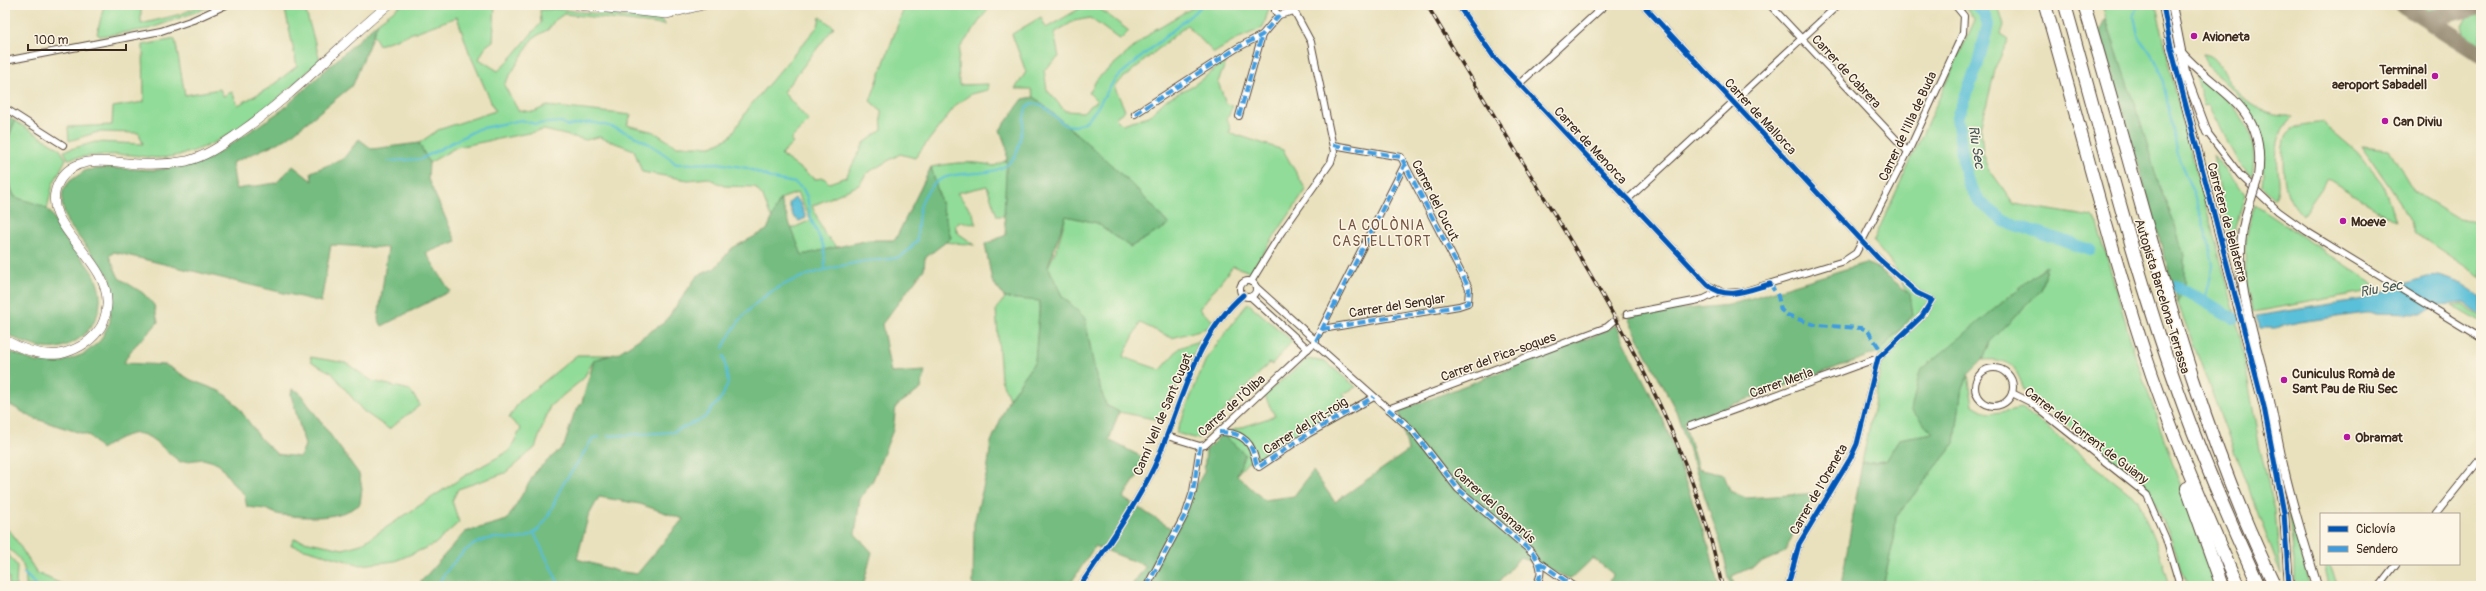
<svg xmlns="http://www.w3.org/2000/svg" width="2486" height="591" font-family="Pangolin,sans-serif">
<rect width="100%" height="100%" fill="#fcf5e5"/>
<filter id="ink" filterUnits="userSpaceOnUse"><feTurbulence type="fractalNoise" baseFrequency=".025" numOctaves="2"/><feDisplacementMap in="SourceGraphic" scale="8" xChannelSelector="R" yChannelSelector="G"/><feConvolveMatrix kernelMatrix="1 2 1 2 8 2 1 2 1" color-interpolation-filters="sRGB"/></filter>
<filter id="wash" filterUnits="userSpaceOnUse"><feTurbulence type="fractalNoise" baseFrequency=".012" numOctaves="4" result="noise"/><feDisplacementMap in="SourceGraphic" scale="16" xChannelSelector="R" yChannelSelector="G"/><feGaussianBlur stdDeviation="0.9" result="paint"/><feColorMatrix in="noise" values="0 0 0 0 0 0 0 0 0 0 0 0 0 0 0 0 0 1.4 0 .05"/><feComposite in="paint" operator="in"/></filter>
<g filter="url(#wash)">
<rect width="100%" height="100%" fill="#e9e1bd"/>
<g fill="#91dc98" stroke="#66835b">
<polygon points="104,5 141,5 141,24 181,14 202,5 215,5 149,29 100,36 97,34"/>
<path d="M284,5h20l16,55c-44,41 -97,94 -161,98 -9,0 -18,-2 -27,-3 -22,-1 -42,0 -64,4l-4,-8 31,-9 48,2 -4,-11 -41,-1 -29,9 -1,-14 44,-2 1,-18 31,-5 -1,-57 32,-6 10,56 35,-6 3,7 9,-4 6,13 31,-17 28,-22z"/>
<path d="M401,5h94l-2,36 -7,5 -7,13 19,12c17,-15 27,-31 43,-48l-1,-13 16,-1 106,12 3,4 -101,-11 -10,7 -5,8 -16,9 -29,47 14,25 15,2 14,-6 84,9 -4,10 27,7 22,14h36l18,-9 20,-31 68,-80 2,-9 14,10 -51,65 26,29 -19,19 3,3 -12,12 34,24 9,-1 5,5 17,-6 18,-34 18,-13 -1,-19 -11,-10 35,-96h86l-31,43 -2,13 1,24 29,-1v6l-17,4 -15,11 -41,53 -15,-4 -33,19 -8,12 -47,21 13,29 12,12 -35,8 -11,-26 20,-9 -14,-27 -17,6 -8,21 -9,-23 -8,-10 -31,-1 -16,-8 -20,2 -46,-8 -8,-22 -35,-13 -13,3 -42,-10 -87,17 -28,16 -10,-20 19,-13 57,-19 -26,-59 -12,-35 -78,28 -6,-11 5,-12z"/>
<path d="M636,5h52c-17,5 -35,4 -52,0z"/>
<path d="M1086,5h9l34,26 -9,9 -30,-22 -16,3 -20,12 5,24 -15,13 3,20 18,21 18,1 14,-11 -8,-8 8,-14 57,-49 43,-25h73l-7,23 -24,10 -25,15 -27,-28 -73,61 11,24 -10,8 7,6 27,-8 18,-17 27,-14 33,-25 -9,22 8,21 7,3 -6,12 4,12 -3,2 55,18 23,40 -56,82 -17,-6 -34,43 15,13 -4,5 -38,11 -32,-15 -17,34 38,13 18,-22 22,-8 -42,80 -40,-8 -13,-7 -11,-32 -10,-55 -23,-22 -14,-29 9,-19 9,-32 31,7 33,24 39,-22c-40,-48 -88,-87 -135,-128l-3,-8h-16l11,-17 -14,-38 29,-17 5,11z"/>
<path d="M1964,5h34l6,20 -3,9 8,5 -13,27 -15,62 2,25 6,16 25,35 78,13 4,3 39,135 80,231h-28c-10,-34 -22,-66 -40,-96l-123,-101c-9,-23 -14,-31 -41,-29l7,-18 51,-52 5,-24 -66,55 -47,112 -34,6 -14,22 -23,2 17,-82v-29l34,-37c-5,-32 -19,-50 -40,-73l102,-222z"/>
<polygon points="2102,5 2156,5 2180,111 2238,324 2260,449 2275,511 2281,574 2178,304 2184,284 2184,256 2174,222 2159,186"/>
<polygon points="2425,5 2461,5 2440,12 2423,11"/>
<polygon points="2481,10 2481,47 2465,36 2462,26 2467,17"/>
<path d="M2203,54c15,1 19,17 26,28 14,20 36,35 60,34l3,2c-30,29 -5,68 -18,80l-12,-12c5,-40 -5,-73 -35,-101 -8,-9 -23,-18 -24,-31z"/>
<path d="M2196,75c37,28 65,49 56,101l-14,-14 -30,-57 -4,1z"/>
<path d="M15,121l44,27 7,11 -13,25 -6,25 -32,-12c-15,-29 -12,-47 0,-76z"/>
<path d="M2323,123l34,29 25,31 14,38 -68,-42 -26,37c-6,-7 -11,-13 -14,-21 -5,-12 -8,-51 0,-62 7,-9 25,-10 35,-10z"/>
<polygon points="2362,146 2389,149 2415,193 2458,219 2481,223 2481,277 2415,233 2400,202"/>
<polygon points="2213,155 2245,194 2236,227 2233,253"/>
<path d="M1007,160l-3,56h-7l-10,-30 -30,7 16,20 3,11 -16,-2 -5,3 3,8 17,12 -30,-3 6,-4 -20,-71c21,-4 42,-7 63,-1z"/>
<path d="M2255,205l126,84 -127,23c-11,-39 -13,-68 1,-107z"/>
<polygon points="1005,298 1040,300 1035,361 1009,399 1001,379 996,309"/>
<polygon points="1248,303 1292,341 1272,365 1269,363 1198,439 1176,433 1206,359"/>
<polygon points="2463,305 2481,318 2481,323 2452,306"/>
<polygon points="577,355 610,355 594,360 583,379 550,406 535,448 505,473 458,489 452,501 459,522 435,544 395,561 361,565 291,545 294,539 343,549 361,544 466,475 509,451 521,429 509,418 519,402"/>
<polygon points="310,357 346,363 372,381 410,390 420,405 389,429 363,411 332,373 312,362"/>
<polygon points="1307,359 1326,362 1356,387 1343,394 1350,405 1259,461 1249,461 1236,475 1222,434 1275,416 1264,395"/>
<polygon points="1968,375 1973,405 1989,414 2022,408 2138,500 2158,549 2169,586 1883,586 1894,539 1896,517 1955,443 1961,393"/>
<polygon points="2288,508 2311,586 2294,586 2294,560"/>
<path d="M5,529l6,3 26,41 29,13h-40c0,-19 -4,-29 -21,-39z"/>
<polygon points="5,550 17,566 16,586 9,586 9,577 5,573"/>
<polygon points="2324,564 2329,564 2338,586 2329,586"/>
</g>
<g fill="#74bc80" stroke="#58734f" fill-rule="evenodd">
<polygon points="2105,18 2143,130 2159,186 2174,222 2184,256 2184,284 2178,304 2100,31"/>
<path d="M378,22l-25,63 -67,54 -54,24 4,26 40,-6 17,-17 19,15 -1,-9 32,-13 16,-20 13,10 47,-6 10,20 -1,16 28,62 -30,12 24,38 -68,35 -4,-7 10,-71 -57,-3 -10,57 -207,-50 -5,4 10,22 24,15 11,12 4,17c-11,15 -27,23 -34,41l42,2 25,15 31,12 14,12 25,35 16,15 23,3 5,-12 -14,-50 1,-6 7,3 60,82 3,14 -2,16c-21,16 -52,14 -77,11 -6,0 -12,-4 -18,-6 -6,-1 -12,-1 -18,-2l-3,-13 -9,-8 -17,-23 -15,-4 -23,3c-36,-29 -36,-40 -79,-13l-11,-13 -57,-18 -28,-16v-52l31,12 23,1 25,-9 16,-13 10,-19v-45l-43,-55 -5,-18 1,-14 7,-9 16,-11 22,-2 47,2 32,-4 22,-7 73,-49z"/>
<path d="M1034,97c47,41 95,80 135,128l-39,22 -33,-24 -31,-7 -18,50 14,30 23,22 10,55 11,32 13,7 -10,28 39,20 -25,38 49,31 32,-57 2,-22 16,-16 23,20 -8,21 27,25 30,-4 19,-25 22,31 73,-51 -9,-40 200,-77 17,-9 47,94 47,131 8,36h-112l7,-12 -20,-16 -22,21 -51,-22 -24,29h-365l15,-20 -51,-20 -26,40h-96l1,-63 13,-51 4,-30 18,-43 26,-38 5,-60 -35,-3 -13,-17 -7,-37 21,-9 -2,-19 3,-67 -7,-19 23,-31z"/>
<polygon points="5,114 15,121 5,145"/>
<path d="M931,167l20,71 -26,20 -1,11 -42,55 9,49 34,-2 -4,18 -25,17 -3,24 -20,50 -13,19 -5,35 17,18 -9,34h-446l48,-54 42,-12 29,-49 28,-25 10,-32 8,-12 12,-42 24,-7 47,-31 32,-46 18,-8 17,-20 35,-18 13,-31 22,56 66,-15h27zM599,497l41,7 43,15 -46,55 -20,-3 -40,-12 11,-42z"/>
<path d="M5,179l10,18c10,4 24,6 32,12 7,5 10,19 15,26 12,16 30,31 36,50 9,28 -11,58 -41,63 -16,3 -38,-7 -52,-15z"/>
<polygon points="1865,263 1878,268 1910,294 1913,315 1879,352 1684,422 1698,469 1724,475 1730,491 1746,498 1819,493 1795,530 1785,552 1732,576 1734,586 1731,586 1721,545 1676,411 1628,318 1643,313 1729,305"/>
<polygon points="2046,266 2041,290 1990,342 1983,360 1968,375 1961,393 1955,443 1896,517 1894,539 1883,586 1841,586 1862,463 1885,461 1899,439 1933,433 1911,410 1920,371"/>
</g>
<g fill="#5abfd8" stroke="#4a747b">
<polygon points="795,198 800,203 806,218 799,221 793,216 789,203"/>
<polygon points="2438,276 2458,282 2481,297 2481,316 2464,303 2439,305 2421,314 2366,313 2299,322 2275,328 2261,328 2256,316 2364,299 2401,285 2427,277"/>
</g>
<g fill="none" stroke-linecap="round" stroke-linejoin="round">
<g stroke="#5abfd8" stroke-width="2">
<polyline points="2139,5 2134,16 2138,35 2152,55 2162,77 2179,159 2194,195 2210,247 2213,266 2205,301"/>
<path d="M388,161l33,-2 57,-30 43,-9 14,4 27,-2 5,4c9,-1 20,-5 28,-3 27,4 61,22 81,41l42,-1 29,5 26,11 22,4 8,6 4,8 4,22 13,28 1,21"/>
<path d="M932,186c20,-23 65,-1 83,-30 6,-10 8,-36 11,-48l6,-5 10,2 23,20 10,1 10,-4 10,-11 20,-32 88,-74"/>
<path d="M723,348c27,-59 78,-75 137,-86 13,-3 28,-1 39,-5 7,-2 13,-12 18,-16 1,-20 0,-39 14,-54"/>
<polyline points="608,436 673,432 704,418 722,397 728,383 724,356"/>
<polyline points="534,533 560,586"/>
<polyline points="24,573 37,586"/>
<path d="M436,586c15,-22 34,-49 62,-48 13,0 24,4 36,-5 17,-12 20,-36 31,-52 10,-14 19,-28 28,-43l6,-1"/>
</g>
<g stroke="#5abfd8" stroke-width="12">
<polyline points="1976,5 1984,13 1988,25 1977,67 1957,117 1964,168 1969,185 1980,202 2004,221 2090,250"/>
<polyline points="2175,287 2194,295 2234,319"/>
</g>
<g stroke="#92866e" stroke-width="18">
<polyline points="2404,5 2481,54"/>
<polyline points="2427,19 2480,5"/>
</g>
</g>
</g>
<g filter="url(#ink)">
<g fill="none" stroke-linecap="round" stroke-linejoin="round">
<polyline stroke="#c6bc9d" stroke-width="6" stroke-dasharray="6 3" stroke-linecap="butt" points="1614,321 1627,314"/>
<g stroke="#554536" stroke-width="8">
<g id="minor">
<polyline points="1275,5 1275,11 1279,15 1294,11"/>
<polyline points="1458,5 1494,57 1708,285 1724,293 1742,292 1844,261 1856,253 1908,152 1963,33 1964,16 1955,5"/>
<polyline points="1643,5 1878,258 1917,293 1932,300 1922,316 1878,358 1857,444 1850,459 1799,544 1788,586"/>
<polyline points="1770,5 1908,152"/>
<polyline points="5,61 161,31 193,20 226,5"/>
<polyline points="1519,84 1605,5"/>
<polyline points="5,108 63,145"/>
<polyline points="1135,114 1237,48 1262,35 1279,15"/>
<polyline points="1239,116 1262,35"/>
<polyline points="2207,132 2240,175 2278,211 2306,231 2481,338"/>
<polyline points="1627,200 1838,5"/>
<circle cx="1248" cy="289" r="8"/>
<polyline points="1251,282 1281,233 1331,162 1334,152 1311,42 1291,5"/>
<polyline points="1256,287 1316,341"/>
<polyline points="1251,297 1308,349"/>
<polyline points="1627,314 1704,299 1718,292"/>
<polyline points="1322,329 1459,306 1468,303 1469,288 1401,157 1333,145"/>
<path d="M1314,343l98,87 46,59 75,64c8,11 11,21 2,33"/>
<circle cx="1994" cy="387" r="19"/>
<polyline points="2012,393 2030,402 2147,495 2166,539 2180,586"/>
<polyline points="1388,409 1607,327 1614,321"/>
<polyline points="1690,426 1878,358"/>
<path d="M1219,432c17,0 30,5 35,23 2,5 1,9 5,12l49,-33 66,-37"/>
<polyline points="1167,436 1200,446"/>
<polyline points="1200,446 1205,445 1314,343 1405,164"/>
<polyline points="2436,514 2481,458"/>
<polyline points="1540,563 1573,586"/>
<path d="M1080,586c26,-39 54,-77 74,-119 26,-57 39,-129 89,-172"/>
<polyline points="1147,586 1186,513 1193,492 1200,446"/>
<polyline points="2379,586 2396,564"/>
</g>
</g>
<g stroke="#554536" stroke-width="10">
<g id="tertiary">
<polyline points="2163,5 2171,48 2264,407 2284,513 2289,586"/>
<polyline points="2172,5 2186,76 2207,132"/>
<path d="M2179,50c38,45 89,54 79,127"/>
<path d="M2249,205c-22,63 5,126 19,187 6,26 10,52 16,77 9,40 22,78 33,117"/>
</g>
</g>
<g stroke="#554536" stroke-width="10">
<g id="secondary">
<polyline points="577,5 667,14 703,5"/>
<path d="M5,340c16,9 35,16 54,14 15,-3 30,-11 39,-23 6,-7 8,-16 9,-25 4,-50 -74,-81 -47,-126 17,-28 54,-17 80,-16 16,1 31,0 47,-3 20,-5 36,-17 52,-28 55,-38 99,-86 149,-128"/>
</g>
</g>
<g stroke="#554536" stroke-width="14">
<g id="motorway">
<path d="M2045,5c36,123 66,249 107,370 25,72 55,142 86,211"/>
<path d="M2065,5c38,134 71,271 119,402 22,61 48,120 75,179"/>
<path d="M2084,5c60,196 101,395 191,581"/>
<polyline points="2187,488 2222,586"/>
</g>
</g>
<use href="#minor" stroke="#fff" stroke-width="6"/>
<use href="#tertiary" stroke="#fff" stroke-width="8"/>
<use href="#secondary" stroke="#fff" stroke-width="9"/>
<use href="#motorway" stroke="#fff" stroke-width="12"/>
<g stroke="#3b2a1e" stroke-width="3.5">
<path id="rail" d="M1427,5c49,83 101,164 150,247 63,106 120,213 145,334"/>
</g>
<use href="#rail" stroke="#fcf5e5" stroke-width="2" stroke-dasharray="6" stroke-linecap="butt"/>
<g stroke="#554536" stroke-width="10" stroke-linecap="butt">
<polyline id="tertiary-bridge" points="2249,205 2258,177"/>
</g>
<use href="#tertiary-bridge" stroke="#fff" stroke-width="8"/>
<g stroke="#3f9ce0" stroke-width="4" stroke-dasharray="8 4" stroke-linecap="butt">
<polyline points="1135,114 1237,48 1262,35 1279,15"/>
<polyline points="1239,116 1262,35"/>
<polyline points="1770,284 1778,296 1781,310 1787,315 1815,325 1862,328 1868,331 1882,352"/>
<polyline points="1322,329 1459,306 1468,303 1469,288 1401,157 1333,145"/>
<polyline points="1316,341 1405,164"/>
<path d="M1388,409l24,21 46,59 75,64c8,11 11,21 2,33"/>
<path d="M1219,432c17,0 30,5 35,23 2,5 1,9 5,12l49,-33 66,-37"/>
<polyline points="1540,563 1573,586"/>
<polyline points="1147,586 1186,513 1193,492 1200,446"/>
</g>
<g stroke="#fcf5e5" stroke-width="8">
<g id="cycleway">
<path d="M1458,5l36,52 214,228c19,16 41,5 62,-1"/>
<polyline points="1643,5 1878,258 1917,293 1932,300 1922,316 1878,358 1857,444 1850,459 1799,544 1788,586"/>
<polyline points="2163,5 2171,48 2264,407 2284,513 2289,586"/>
<path d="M1080,586c26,-39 54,-77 74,-119 26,-57 39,-129 89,-172"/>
</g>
</g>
<use href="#cycleway" stroke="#0057b8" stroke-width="5"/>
</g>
</g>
<g fill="#b5179e" stroke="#fcf5e5" stroke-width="1.5">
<circle cx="2194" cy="36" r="4"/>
<circle cx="2435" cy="76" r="4"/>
<circle cx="2385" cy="121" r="4"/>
<circle cx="2343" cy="221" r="4"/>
<circle cx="2284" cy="380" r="4"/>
<circle cx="2347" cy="437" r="4"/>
</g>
<g text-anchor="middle" stroke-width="3" stroke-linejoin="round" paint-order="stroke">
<g font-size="13" font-weight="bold" fill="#3b2a1e" stroke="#fcf5e5" text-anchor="start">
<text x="2202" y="41">Avioneta</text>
<text x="2427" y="74" text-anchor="end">Terminal<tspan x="2427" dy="15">aeroport Sabadell</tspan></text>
<text x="2393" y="126">Can Diviu</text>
<text x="2351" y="226">Moeve</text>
<text x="2292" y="378">Cuniculus Romà de<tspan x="2292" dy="15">Sant Pau de Riu Sec</tspan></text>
<text x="2355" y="442">Obramat</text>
</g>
<g font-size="13" fill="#3b2a1e" stroke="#fcf5e5">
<text transform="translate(1847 71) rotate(47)" y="5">Carrer de Cabrera</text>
<text transform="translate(1761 116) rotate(47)" y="5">Carrer de Mallorca</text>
<text transform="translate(1907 126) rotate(-65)" y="5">Carrer de l'Illa de Buda</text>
<text transform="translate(1591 145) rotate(47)" y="5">Carrer de Menorca</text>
<text transform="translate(1436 200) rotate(63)" y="5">Carrer del Cucut</text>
<text transform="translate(2228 222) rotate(75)" y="5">Carretera de Bellaterra</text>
<text transform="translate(2163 296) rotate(73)" y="5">Autopista Barcelona-Terrassa</text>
<text transform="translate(1397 305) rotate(-9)" y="5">Carrer del Senglar</text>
<text transform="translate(1498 356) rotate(-20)" y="5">Carrer del Pica-soques</text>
<text transform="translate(1781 382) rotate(-20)" y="5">Carrer Merla</text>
<text transform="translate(1231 405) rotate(-42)" y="5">Carrer de l'Òliba</text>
<text transform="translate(1162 414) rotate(-67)" y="5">Camí Vell de Sant Cugat</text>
<text transform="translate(1305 425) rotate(-32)" y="5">Carrer del Pit-roig</text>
<text transform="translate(2087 435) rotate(37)" y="5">Carrer del Torrent de Guiany</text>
<text transform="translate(1818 489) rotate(-60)" y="5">Carrer de l'Oreneta</text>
<text transform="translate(1495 505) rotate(42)" y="5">Carrer del Gamarús</text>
</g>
<g font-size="14" font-style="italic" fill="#445756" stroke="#fcf5e5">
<text transform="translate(1977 147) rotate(81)" y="5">Riu Sec</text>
<text transform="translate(2381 288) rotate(-10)" y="5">Riu Sec</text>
</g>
<g font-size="14" letter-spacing="1" fill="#745440" stroke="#fcf5e5">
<text x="1382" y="230">LA COLÒNIA<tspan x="1382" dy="16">CASTELLTORT</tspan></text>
</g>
</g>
<rect width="2486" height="591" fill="none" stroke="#fcf5e5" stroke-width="20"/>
<rect x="2320" y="513" width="140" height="52" fill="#fcf5e5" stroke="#afa495"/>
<rect x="2328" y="526" width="20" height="6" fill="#0057b8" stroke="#afa495"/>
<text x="2356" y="533" font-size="12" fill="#3b2a1e">Ciclovía</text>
<rect x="2328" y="546" width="20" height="6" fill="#3f9ce0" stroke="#afa495"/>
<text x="2356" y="553" font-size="12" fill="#3b2a1e">Sendero</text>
<path d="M28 44v6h98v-6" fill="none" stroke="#3b2a1e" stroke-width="2"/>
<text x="34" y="44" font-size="12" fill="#3b2a1e" stroke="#fcf5e5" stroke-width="3" paint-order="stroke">100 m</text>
</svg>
